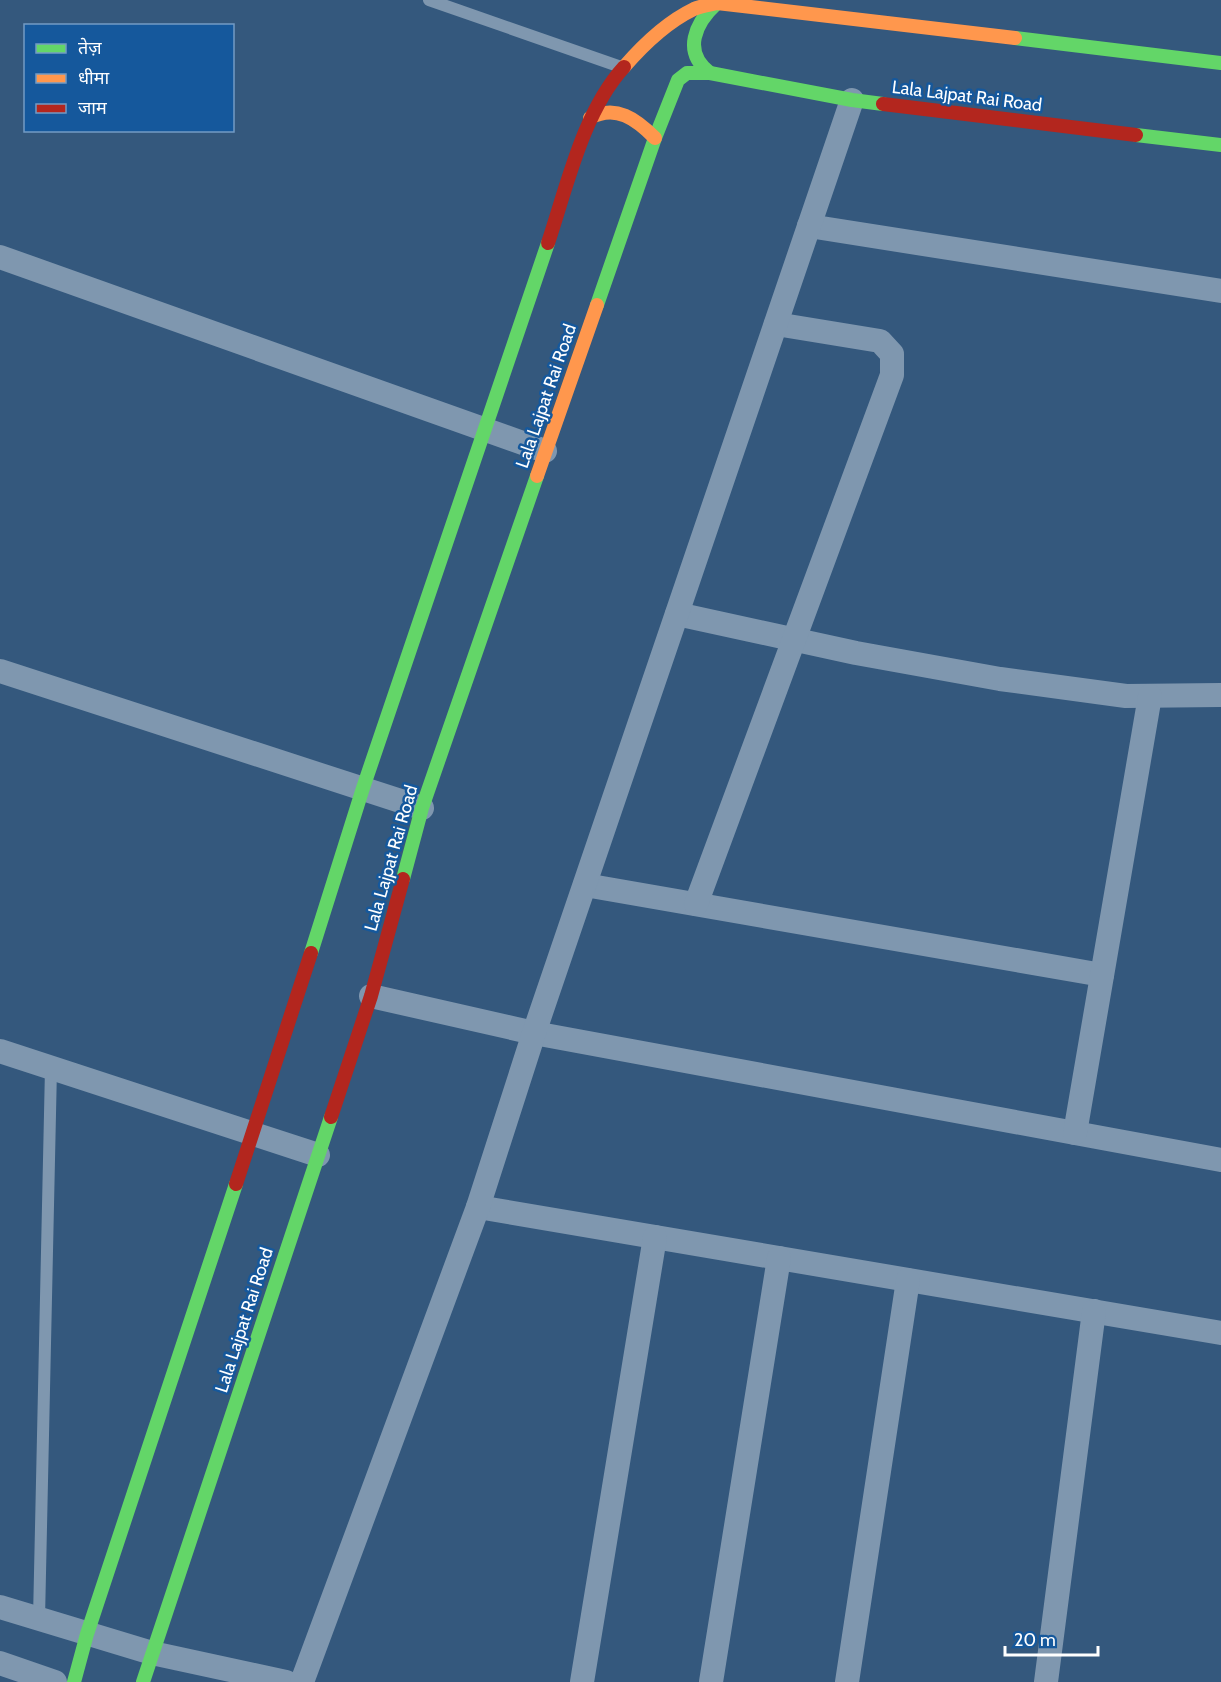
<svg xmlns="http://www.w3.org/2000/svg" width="1221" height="1682" font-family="Cabin,'Noto Sans Devanagari',sans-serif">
<rect width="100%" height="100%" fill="#34587d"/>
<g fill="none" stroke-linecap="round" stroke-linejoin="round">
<g stroke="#7f97af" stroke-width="12">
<polyline points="429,0 621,67"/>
<polyline points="39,1619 51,1068"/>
</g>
<g stroke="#7f97af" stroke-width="24">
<polyline points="809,226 1221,291"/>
<polyline points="0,257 545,451"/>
<polyline points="677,614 856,653 1000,679 1126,696 1221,695"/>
<polyline points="0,671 422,808"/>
<polyline points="585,885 1102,975"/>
<polyline points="696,904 892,375 892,354 880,341 776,324"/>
<polyline points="371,996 534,1033 1221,1160"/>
<polyline points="0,1051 318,1155"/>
<polyline points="1075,1133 1150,696"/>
<polyline points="478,1207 1221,1333"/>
<polyline points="0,1607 152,1653 286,1682"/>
<polyline points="0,1663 55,1682"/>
<polyline points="302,1682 478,1207 534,1033 852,100"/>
<polyline points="582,1682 655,1237"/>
<polyline points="711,1682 779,1258"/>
<polyline points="847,1682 908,1280"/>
<polyline points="1046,1682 1094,1311"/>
</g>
<g stroke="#63d668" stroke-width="14">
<polyline points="1015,38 1221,63"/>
<path d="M710,73c-28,-21 -15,-50 7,-70"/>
<polyline points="1136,135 1221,145"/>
<polyline points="597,305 655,138 678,80 687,73 710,73 852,100 883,104"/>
<polyline points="403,879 422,808 537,476"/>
<polyline points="311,953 363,788 548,243"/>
<polyline points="74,1682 87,1634 236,1184"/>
<polyline points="143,1682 331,1117"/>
</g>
<g stroke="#ff974d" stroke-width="14">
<path d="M624,67c19,-22 43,-45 70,-58 7,-3 15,-4 23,-6l298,35"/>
<path d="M590,118c26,-14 46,1 65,20"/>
<polyline points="537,476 597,305"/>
</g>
<g stroke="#b3261e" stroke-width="14">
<polyline points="883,104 1136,135"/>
<path d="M548,243c19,-57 35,-131 76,-176"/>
<polyline points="331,1117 371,996 403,879"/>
<polyline points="236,1184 311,953"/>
</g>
</g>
<g text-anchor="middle" stroke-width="5" stroke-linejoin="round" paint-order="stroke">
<g font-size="18" fill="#fff" stroke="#15589c">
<text transform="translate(967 96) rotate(7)" y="6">Lala Lajpat Rai Road</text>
<text transform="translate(546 396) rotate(-71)" y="6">Lala Lajpat Rai Road</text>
<text transform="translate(391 858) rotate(-74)" y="6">Lala Lajpat Rai Road</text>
<text transform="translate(244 1320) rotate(-72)" y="6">Lala Lajpat Rai Road</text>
</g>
</g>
<rect x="24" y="24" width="210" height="108" fill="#15589c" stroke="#739bc4" stroke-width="1.5"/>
<rect x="36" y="44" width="30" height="9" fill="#63d668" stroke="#739bc4" stroke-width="1.5"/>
<text x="78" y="54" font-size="18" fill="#ffffff">तेज़</text>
<rect x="36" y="74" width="30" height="9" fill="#ff974d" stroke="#739bc4" stroke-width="1.5"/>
<text x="78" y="84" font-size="18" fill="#ffffff">धीमा</text>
<rect x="36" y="104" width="30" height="9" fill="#b3261e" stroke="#739bc4" stroke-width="1.5"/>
<text x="78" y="114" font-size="18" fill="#ffffff">जाम</text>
<path d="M1005 1646v9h93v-9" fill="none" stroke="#ffffff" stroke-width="3"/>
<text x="1014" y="1646" font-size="18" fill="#ffffff" stroke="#15589c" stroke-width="4.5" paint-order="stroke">20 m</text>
</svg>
